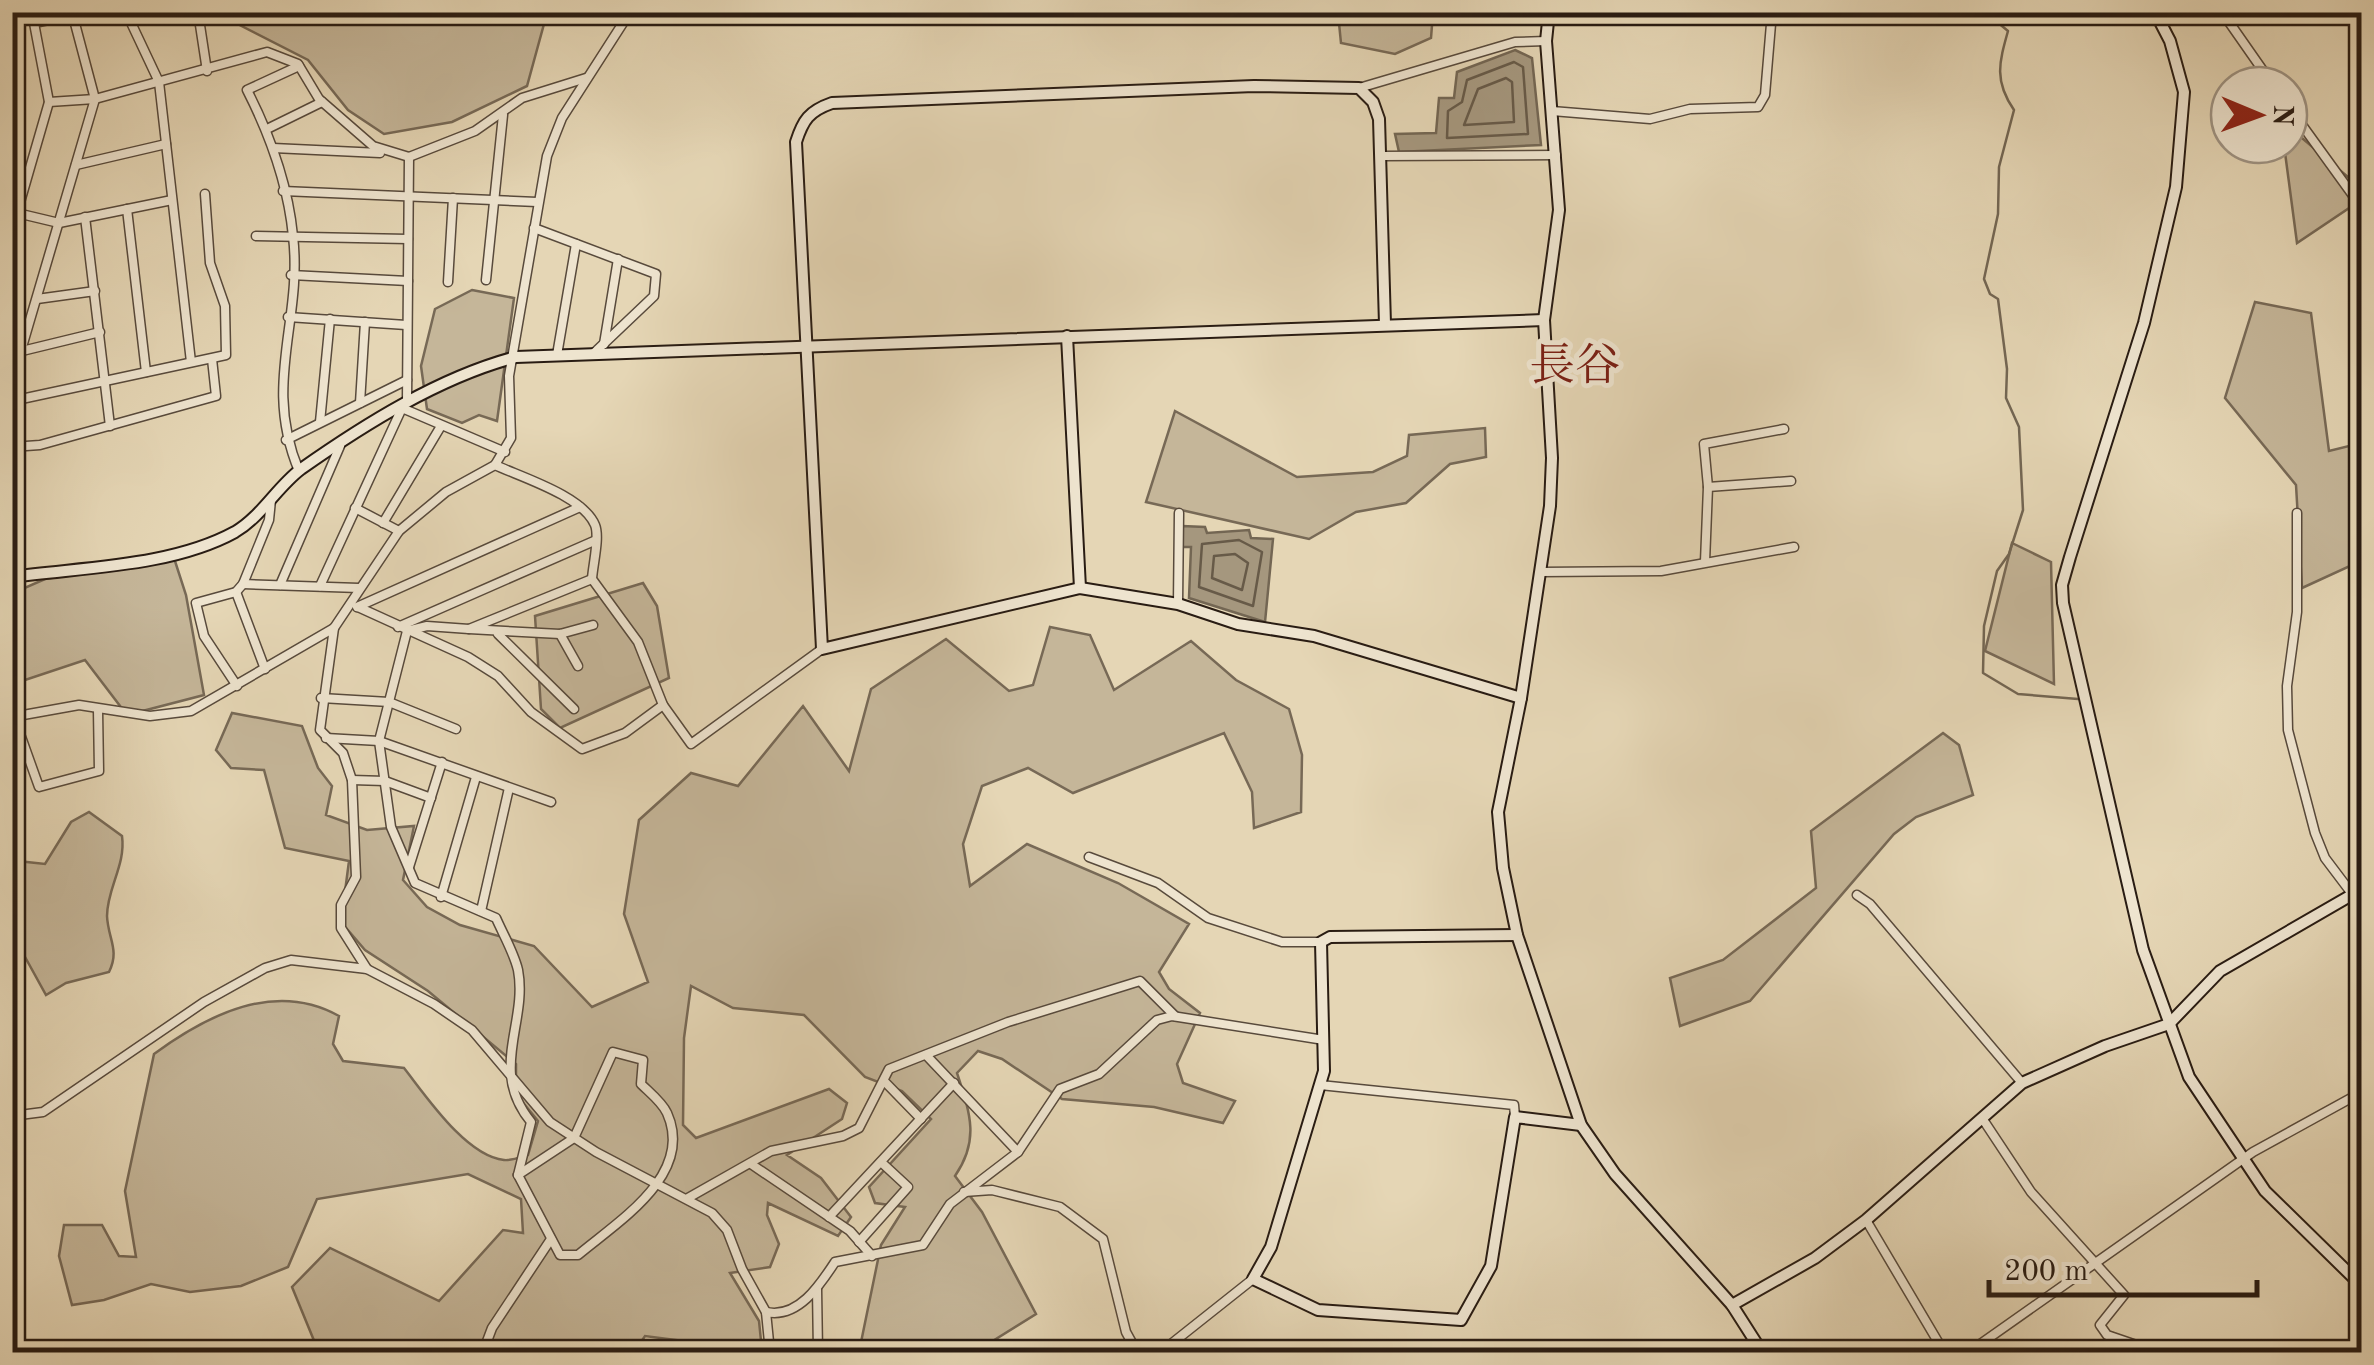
<svg xmlns="http://www.w3.org/2000/svg" width="2374" height="1365" font-family="'Old Standard TT','Noto Serif JP',serif">
<rect width="100%" height="100%" fill="#e5d6b5"/>
<filter id="stains"><feTurbulence type="fractalNoise" baseFrequency=".002" numOctaves="4"/><feColorMatrix values="0 0 0 0 .2 0 0 0 0 .09 0 0 0 0 .02 0 0 0 .5 -.17"/></filter>
<radialGradient id="worn" r=".72"><stop offset=".6" stop-color="#630" stop-opacity="0"/><stop offset="1" stop-color="#630" stop-opacity=".3"/></radialGradient>
<g fill="#c5b699" stroke="#776956" stroke-width="2.5">
<polygon points="216,13 547,13 527,86 452,122 384,134 348,110 308,60"/>
<polygon points="1338,13 1433,13 1431,38 1395,54 1341,43"/>
<polygon points="2289,127 2361,188 2361,200 2297,243 2284,145 2289,145"/>
<polygon points="472,290 514,298 497,421 479,415 462,423 427,409 421,366 435,309"/>
<polygon points="2255,302 2311,313 2329,451 2361,443 2361,561 2302,588 2296,485 2225,398"/>
<polygon points="1175,411 1297,477 1373,472 1407,456 1409,435 1485,428 1486,457 1450,464 1406,503 1356,512 1309,539 1146,502"/>
<polygon points="2012,543 2051,562 2054,684 1985,651"/>
<polygon points="174,558 186,595 204,695 127,715 85,660 13,684 13,593 45,579"/>
<polygon points="643,583 657,606 669,678 560,728 541,709 535,616"/>
<path d="M1050,627l40,8 24,55 77,-49 45,39 53,29 13,46 -1,57 -47,16 -2,-36 -28,-59 -151,60 -45,-25 -46,18 -19,58 7,42 57,-42 91,39 71,41 -30,48 10,17 31,24 -23,51 6,19 52,18 -12,22 -69,-16 -92,-8 -60,-40 -24,-8 -21,22c13,40 23,67 -2,103l27,36 54,102 -61,38h-116l22,-107 24,-38 -30,-4 -6,-16 62,-68 -29,-28 -37,-14 -61,-62 -71,-7 -42,-22 -7,52 -1,87 13,13 133,-49 18,14 -5,16 -55,36 34,23 30,39 -13,19 -70,-33 -1,12 12,29 -9,23 -40,6 29,48 3,30 -117,-15 -11,16h-324l5,-9 -23,-56 38,-39 109,53 64,-71 20,3 -2,-34 -53,-25 -151,25 -29,68 -47,19 -51,6 -39,-8 -47,16 -32,5 -13,-49 5,-31h38l17,31 17,1 -11,-66 29,-137c53,-39 121,-74 185,-38l-6,28 10,17 61,7c22,28 62,88 100,92 7,1 17,-3 24,-5l10,-34 -22,-27v-30l-88,-73 -63,-41 -24,-28 8,-61 -64,-13 -21,-78 -33,-2 -15,-18 16,-37 70,13 16,42 14,18 -6,29 41,15 47,-4 -11,54 24,27 33,18 74,21 58,61 56,-25 -24,-68 15,-94 52,-47 47,13 65,-80 46,65 22,-82 75,-50 63,52 24,-6z"/>
<polygon points="1943,733 1959,745 1973,795 1916,817 1894,834 1750,1001 1680,1026 1670,978 1723,960 1816,888 1811,831"/>
<path d="M13,784l5,77 27,3 26,-42 18,-10 33,24c4,29 -15,52 -15,80 1,23 13,34 2,56l-43,11 -20,12 -27,-49 3,-42 -9,-6z"/>
</g>
<g fill="#a5977e" stroke="#736653" stroke-width="2.5">
<polygon points="1515,50 1532,58 1541,145 1399,152 1395,134 1436,133 1439,98 1454,98 1457,72"/>
<polygon points="1182,526 1205,527 1207,533 1249,530 1251,538 1273,539 1265,622 1189,598 1191,547 1182,547"/>
</g>
<g fill="none" stroke-linecap="round" stroke-linejoin="round">
<g stroke="#675a48" stroke-width="2.5">
<polygon points="1514,62 1523,67 1528,134 1447,138 1448,111 1462,102 1467,80"/>
<polygon points="1506,78 1512,82 1514,122 1464,125 1478,89"/>
<polygon points="1239,540 1262,552 1253,606 1199,587 1202,544"/>
<polygon points="1235,554 1248,563 1242,590 1212,578 1214,556"/>
</g>
<path stroke="#736653" stroke-width="2.5" d="M1985,12l23,19c-9,32 -14,50 6,79l-15,57 -1,47 -14,65 6,15 8,5 9,70 -1,29 13,29 4,83 -14,44 -12,17 -13,55 -1,47 35,21 60,5"/>
<g stroke="#584a3c" stroke-width="11">
<g id="street">
<polyline points="126,12 159,82 191,362"/>
<polyline points="198,12 207,71"/>
<polyline points="2222,12 2273,85"/>
<polyline points="1359,88 1515,42 1546,41"/>
<polyline points="49,102 95,99 267,52 298,64 319,99 373,146 409,157 475,131 522,98 586,78"/>
<polyline points="2289,107 2362,208"/>
<polyline points="1552,111 1650,119 1690,109 1758,107 1765,95 1772,12"/>
<polyline points="267,129 322,102"/>
<polyline points="273,148 380,153"/>
<polyline points="1382,156 1556,155"/>
<polyline points="76,165 166,144"/>
<polyline points="283,191 537,202"/>
<polyline points="127,209 146,372"/>
<polyline points="17,213 59,223 172,200"/>
<polyline points="85,217 110,426"/>
<polyline points="534,228 656,274 654,296 594,353"/>
<polyline points="12,230 49,102 34,23 87,12"/>
<polyline points="256,236 408,239"/>
<polyline points="291,275 408,281"/>
<polyline points="486,280 503,115"/>
<polyline points="448,282 453,198"/>
<polyline points="37,299 95,291"/>
<polyline points="288,317 406,325"/>
<polyline points="604,344 618,259"/>
<polyline points="22,351 100,332"/>
<polyline points="557,355 576,244"/>
<polyline points="12,381 95,99 73,16"/>
<polyline points="12,401 226,355 225,306 210,263 205,194"/>
<polyline points="407,402 409,157"/>
<polyline points="360,403 365,322"/>
<polyline points="320,422 330,319"/>
<polyline points="286,440 407,380"/>
<polyline points="12,447 40,445 216,396 212,359"/>
<path d="M495,465c26,12 88,31 100,60 5,12 -2,39 -3,54l46,63 25,63 28,39 131,-95"/>
<path d="M299,471c-37,-88 4,-150 -6,-235 -5,-51 -23,-101 -46,-146l52,-24"/>
<polyline points="1708,487 1704,444 1784,429"/>
<polyline points="355,508 399,531"/>
<polyline points="2297,513 2297,612 2287,686 2288,730 2315,833 2325,858 2362,907"/>
<polyline points="383,523 441,426"/>
<polyline points="1705,562 1708,487 1791,481"/>
<polyline points="1541,572 1661,571 1794,547"/>
<polyline points="243,584 359,588"/>
<polyline points="280,585 340,446"/>
<polyline points="320,586 402,408 505,452"/>
<polyline points="236,592 265,669"/>
<polyline points="1178,604 1179,513"/>
<polyline points="357,607 580,507"/>
<polyline points="358,607 468,657 498,676 531,712 582,749 625,733 663,705"/>
<polyline points="398,627 594,541"/>
<polyline points="334,628 320,730 343,753 352,780 356,877 341,905 341,928 367,969"/>
<polyline points="469,629 560,634 593,625"/>
<polyline points="498,634 574,709"/>
<polyline points="560,634 578,666"/>
<polyline points="237,686 204,636 196,603 236,592 243,584 269,520 271,500"/>
<polyline points="321,698 389,702 456,729"/>
<polyline points="12,717 79,705 150,716 191,711 334,628 399,531 446,492 495,465 511,438 509,376 547,156 562,118 630,12"/>
<polyline points="14,717 39,787 99,771 98,710"/>
<polyline points="326,738 379,741 551,802"/>
<polyline points="352,780 385,781 431,798"/>
<polyline points="1089,857 1158,883 1208,918 1282,942 1321,942"/>
<polyline points="409,867 442,762"/>
<polyline points="1857,895 1870,904 2022,1083"/>
<polyline points="441,897 476,777"/>
<polyline points="481,911 509,788"/>
<path d="M613,1052l30,8 -2,24c8,8 21,18 26,29 28,62 -50,109 -89,142h-18l-42,-80 56,-37z"/>
<polyline points="926,1055 1018,1152"/>
<polyline points="884,1081 921,1119"/>
<polyline points="1320,1085 1514,1105 1515,1117"/>
<polyline points="12,1116 43,1112 204,1002 265,968 291,960 367,969 434,1004 472,1030 550,1122 596,1152 712,1213 727,1230 742,1269 766,1312 770,1352"/>
<polyline points="1982,1118 2031,1192 2124,1295 2100,1325 2107,1335 2148,1349 2147,1352"/>
<polyline points="751,1164 850,1231 872,1256"/>
<path d="M518,1175l13,-53c-43,-52 -3,-99 -13,-152 -4,-17 -15,-36 -22,-52l-81,-35 -24,-56 -12,-86 28,-110 20,-5 42,3 123,-50"/>
<polyline points="964,1192 992,1190 1060,1207 1103,1239 1126,1332 1137,1352"/>
<polyline points="688,1198 771,1151 843,1136 859,1128 889,1069 1008,1022 1140,981 1175,1016"/>
<polyline points="829,1217 954,1083"/>
<polyline points="1866,1220 1944,1352"/>
<polyline points="859,1242 908,1187 881,1162"/>
<polyline points="817,1289 818,1352"/>
<path d="M766,1312c32,7 54,-27 69,-50l88,-17 27,-41 68,-52 42,-63 39,-15 58,-54 15,-4 152,24"/>
<polyline points="483,1352 492,1328 551,1239"/>
<polyline points="1161,1352 1253,1279"/>
<polyline points="1969,1352 2253,1152 2362,1092"/>
</g>
</g>
<g stroke="#291c13" stroke-width="14">
<g id="secondary">
<polyline points="1549,12 1546,41 1559,210 1544,320 1552,458 1550,506 1521,698 1498,812 1503,868 1517,935 1581,1125 1615,1174 1732,1305 1762,1352"/>
<polyline points="2155,12 2170,41 2184,92 2176,187 2144,323 2070,557 2062,585 2063,603 2143,950 2189,1077 2265,1191 2362,1286"/>
<path d="M1385,324l-6,-205 -6,-17 -14,-14 -105,-2 -422,17c-23,8 -29,17 -36,39l26,507 258,-61 98,16 60,20 76,12 207,62"/>
<polyline points="1067,336 1080,588"/>
<path d="M12,577c71,-10 159,-10 223,-45 26,-15 42,-45 66,-63 64,-45 139,-92 215,-112l1028,-37"/>
<polyline points="1517,935 1330,937 1321,942 1324,1071 1271,1247 1253,1279 1318,1310 1461,1320 1491,1266 1515,1117 1581,1125"/>
<polyline points="1732,1305 1815,1258 1866,1220 2022,1083 2105,1046 2169,1024 2220,971 2362,889"/>
</g>
</g>
<use href="#street" stroke="#eee4cf" stroke-width="8"/>
<use href="#secondary" stroke="#eee4cf" stroke-width="10"/>
</g>
<g text-anchor="middle" stroke-width="10" stroke-linejoin="round" paint-order="stroke">
<g font-size="45" fill="#7a1f14" stroke="#eee4cf">
<text x="1575" y="380">長谷</text>
</g>
</g>
<rect width="2374" height="1365" fill="none" stroke="#e5d6b5" stroke-width="50"/>
<rect x="15" y="15" width="2344" height="1335" fill="none" stroke="#291c13" stroke-width="5"/>
<rect x="25" y="25" width="2324" height="1315" fill="none" stroke="#291c13" stroke-width="2.5"/>
<g transform="translate(2259 115) rotate(91)"><circle r="48" fill="#eee4cf" stroke="#9f9484" stroke-width="2.5"/>
<path d="M0-8L18 38L0 25L-18 38Z" fill="#8f2418"/>
<text y="-15" font-size="28" font-weight="bold" text-anchor="middle" fill="#291c13">N</text>
</g>
<path d="M1989 1280v15h268v-15" fill="none" stroke="#291c13" stroke-width="5"/>
<text x="2004" y="1280" font-size="30" fill="#291c13" stroke="#eee4cf" stroke-width="8" paint-order="stroke">200 m</text>
<rect width="100%" height="100%" filter="url(#stains)"/>
<rect width="100%" height="100%" fill="url(#worn)"/>
</svg>
